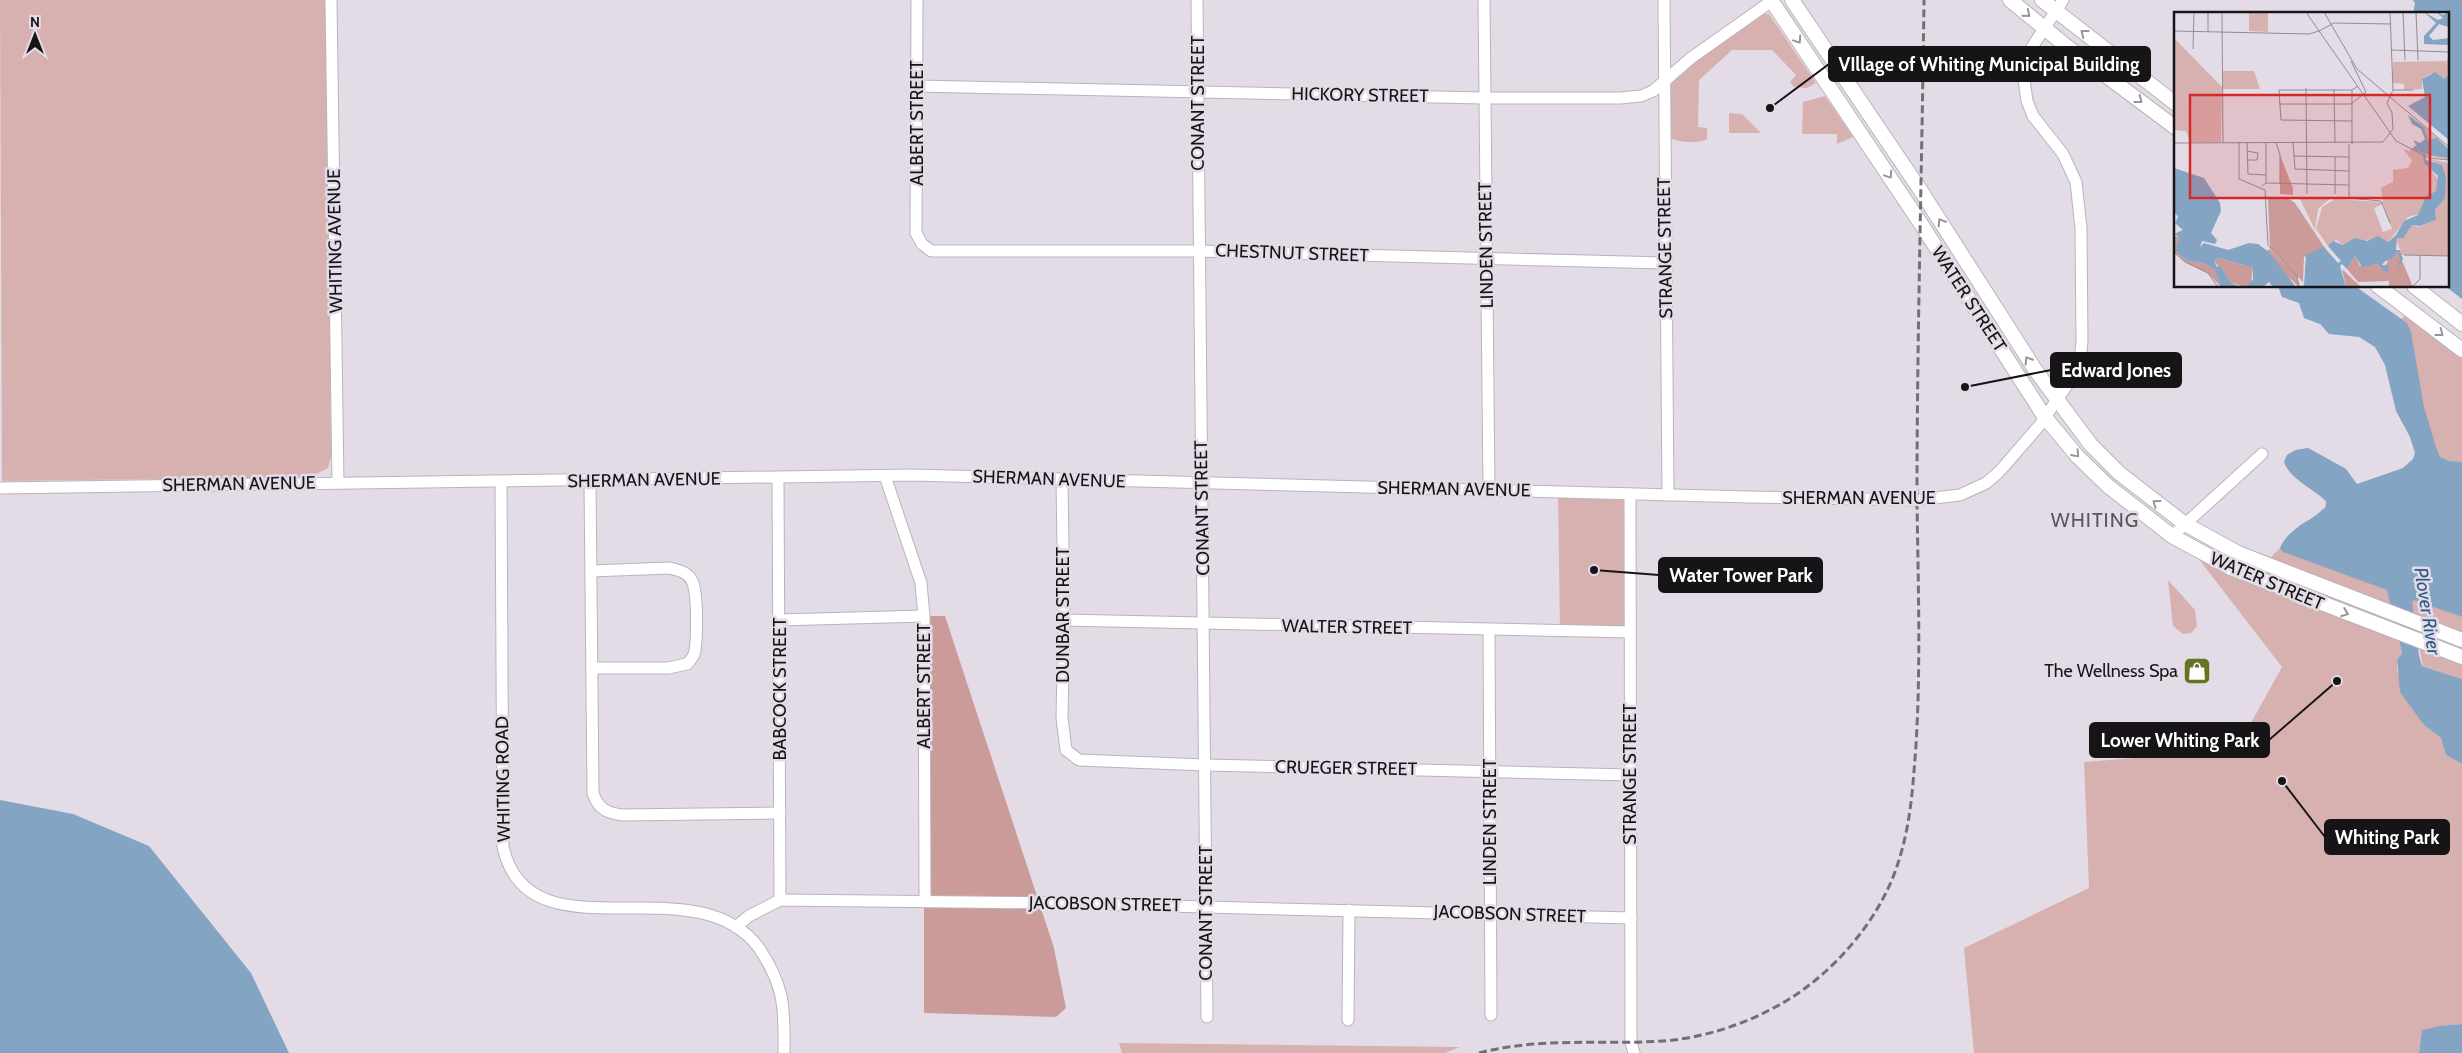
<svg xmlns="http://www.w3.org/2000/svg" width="2462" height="1053" font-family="Cabin,sans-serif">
<rect width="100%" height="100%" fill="#e3dce7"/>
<g fill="#d7b1b0">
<polygon points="0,0 327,0 331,457 328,468 310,477 2,481"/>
<path d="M1764,14h5l47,69 -9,5 -13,-1 -4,-5 6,-7 -24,-25h-40l-33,30 -1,47 9,1v11c-9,5 -29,4 -38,-2 0,-25 -7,-45 10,-65z"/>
<polygon points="1825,96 1853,137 1837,144 1837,134 1802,134 1803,102"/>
<polygon points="1729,113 1742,114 1761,133 1729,133"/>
<path d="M2406,313l56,43v276l-70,-25 10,46 -5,7v10l27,55 17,13 5,17 16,9v260l-23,2 -17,4 -3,23h-445l-10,-105 125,-60 -5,-126 152,-12 46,-83 -94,-122 63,32 29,-29 20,-23 12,-6 13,-12 1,-6c-13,-13 -36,-22 -42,-39l3,-7 9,-5 12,-2 38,21 11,16c19,-5 51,-11 59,-32l-16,-131z"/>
<polygon points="1558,491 1630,494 1630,632 1560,631"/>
<polygon points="2168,580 2195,610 2197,626 2191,633 2183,634 2173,626"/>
<polygon points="2418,641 2462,657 2462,679 2423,666"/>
<polygon points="1119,1043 1460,1047 1445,1053 1122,1053"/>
</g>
<polygon fill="#cb9b99" points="924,616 945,616 1054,948 1066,1008 1056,1017 924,1013"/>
<g fill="#84a4c3">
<polygon points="2413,0 2462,0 2462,299 2445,286 2448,286 2448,14 2413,14 2415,3"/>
<path d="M2278,286h77l52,37 4,9 13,75 12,40 4,10 9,4 13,1v155l-48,-17 -2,2 7,53 3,11 40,13v85l-16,-9 -5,-17 -17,-13 -24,-33 -3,-32 5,-7 -15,-63 -104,-38 -3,-4c8,-20 32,-27 46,-41v-6c-13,-13 -36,-22 -42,-39l3,-7 9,-5 12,-2 38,21 11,15 46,-16 10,-9 2,-6 -5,-16 -14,-26 -11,-46 -10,-18 -16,-10 -30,-3 -9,-10 -16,-6 -5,-15 -17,-6z"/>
<polygon points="0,800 73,814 149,846 251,973 289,1053 0,1053"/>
<polygon points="2462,1024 2462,1053 2419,1053 2422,1030 2439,1026"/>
</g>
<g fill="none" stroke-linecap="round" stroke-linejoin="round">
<g stroke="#bab3be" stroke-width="13">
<g id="minor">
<polyline points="331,0 338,483"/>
<polyline points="917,0 916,233 922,244 931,251 1198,251 1665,263"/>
<polyline points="1197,0 1207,1017"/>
<polyline points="1484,0 1489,489"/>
<polyline points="1664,0 1668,495"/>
<polyline points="917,86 1484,98 1620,98 1641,96 1653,91 1691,58 1773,0"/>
<polyline points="885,476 921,583 924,616 925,901"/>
<polyline points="778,477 780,900"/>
<polyline points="1062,479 1064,620 1062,718 1066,750 1079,760 1205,765 1630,775"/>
<path d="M590,481l3,312c5,16 14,20 29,22l158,-2"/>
<path d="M501,482l2,365c26,115 191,14 256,101 10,15 18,30 22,48 4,19 3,38 3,57"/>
<polyline points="0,488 912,475 1749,497 1917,500 1960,495 1986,483 1999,472 2039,426 2070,381 2080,361 2082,341 2081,228 2076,182 2063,154 2033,116 2027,101 2024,80 2025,65 2030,50 2063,0"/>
<polyline points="1630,494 1631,1042 1634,1053"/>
<polyline points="2172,536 2262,454"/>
<path d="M591,571l78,-3c9,2 19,4 23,13 6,11 5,56 3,70 -1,5 -4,9 -8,13l-19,4h-76"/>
<polyline points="779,620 924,616"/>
<polyline points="1064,620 1630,632"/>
<polyline points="1489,630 1491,1015"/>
<polyline points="736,927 749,916 780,900 1052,903 1631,918"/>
<polyline points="1348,1020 1349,910"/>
</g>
</g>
<g stroke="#bab3be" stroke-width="16">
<g id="major">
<polyline points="1771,0 1921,224 2044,416 2078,457 2108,486 2172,536 2231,568 2462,657"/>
<polyline points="1792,0 1921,191 2036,371 2091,445 2119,473 2185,524 2238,553 2462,640"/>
<polyline points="2010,0 2065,45 2176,128"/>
<polyline points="2042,0 2176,104"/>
<polyline points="2378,286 2462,350"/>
<polyline points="2414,286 2462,324"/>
</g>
</g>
<use href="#minor" stroke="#fff" stroke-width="11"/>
<use href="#major" stroke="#fff" stroke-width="14"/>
<path stroke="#746f76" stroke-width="3" stroke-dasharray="8 4" stroke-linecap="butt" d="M1479,1053c61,-16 122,-8 184,-12 42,-3 86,-18 123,-40 50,-30 96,-84 113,-141 12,-38 14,-75 17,-115 5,-82 2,-163 1,-246 0,-166 5,-333 7,-499"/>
</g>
<defs><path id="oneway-chevron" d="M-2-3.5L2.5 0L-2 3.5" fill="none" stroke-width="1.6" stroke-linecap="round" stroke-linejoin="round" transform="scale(1.25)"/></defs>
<g stroke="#979597">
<use href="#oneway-chevron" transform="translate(2027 14) rotate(39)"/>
<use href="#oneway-chevron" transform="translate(2084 33) rotate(-142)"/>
<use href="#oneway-chevron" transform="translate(1798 40) rotate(56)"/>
<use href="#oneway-chevron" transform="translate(2139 100) rotate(37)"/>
<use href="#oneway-chevron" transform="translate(1889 175) rotate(56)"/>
<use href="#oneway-chevron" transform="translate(1941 222) rotate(-122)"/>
<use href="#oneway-chevron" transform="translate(2440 333) rotate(38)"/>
<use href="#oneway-chevron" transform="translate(2028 360) rotate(-122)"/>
<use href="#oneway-chevron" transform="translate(2076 454) rotate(49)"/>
<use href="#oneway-chevron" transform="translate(2156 503) rotate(-144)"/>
<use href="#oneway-chevron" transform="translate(2345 613) rotate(21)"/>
</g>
<defs>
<g id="shop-square" transform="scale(1.4375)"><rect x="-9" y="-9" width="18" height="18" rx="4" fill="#647522" stroke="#e3dce7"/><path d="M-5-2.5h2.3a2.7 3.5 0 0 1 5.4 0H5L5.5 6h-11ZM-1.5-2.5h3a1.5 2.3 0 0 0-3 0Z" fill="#fff"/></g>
</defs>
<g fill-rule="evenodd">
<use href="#shop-square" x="2197" y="671"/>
</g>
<g text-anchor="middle" stroke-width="5" stroke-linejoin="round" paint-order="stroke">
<g font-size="18" fill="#171418" stroke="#e3dce7">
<text transform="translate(1360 95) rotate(1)" y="6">HICKORY STREET</text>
<text transform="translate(1198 103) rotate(-90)" y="6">CONANT STREET</text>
<text transform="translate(917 123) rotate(-90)" y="6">ALBERT STREET</text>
<text transform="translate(335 241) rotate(-91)" y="6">WHITING AVENUE</text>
<text transform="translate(1486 245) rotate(-91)" y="6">LINDEN STREET</text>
<text transform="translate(1665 248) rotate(-91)" y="6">STRANGE STREET</text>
<text transform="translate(1292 253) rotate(2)" y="6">CHESTNUT STREET</text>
<text transform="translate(1969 299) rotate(57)" y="6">WATER STREET</text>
<text transform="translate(1049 479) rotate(2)" y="6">SHERMAN AVENUE</text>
<text transform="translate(644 480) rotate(-1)" y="6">SHERMAN AVENUE</text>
<text transform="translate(239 484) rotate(-1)" y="6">SHERMAN AVENUE</text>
<text transform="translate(1454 489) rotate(1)" y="6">SHERMAN AVENUE</text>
<text x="1859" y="504">SHERMAN AVENUE</text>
<text transform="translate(1202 508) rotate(-91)" y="6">CONANT STREET</text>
<text transform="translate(2267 581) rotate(23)" y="6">WATER STREET</text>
<text transform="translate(1063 615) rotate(-90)" y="6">DUNBAR STREET</text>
<text transform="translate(1347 627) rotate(1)" y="6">WALTER STREET</text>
<text transform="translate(924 686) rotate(-90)" y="6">ALBERT STREET</text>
<text transform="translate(780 689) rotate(-90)" y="6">BABCOCK STREET</text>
<text transform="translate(1346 768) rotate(1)" y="6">CRUEGER STREET</text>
<text transform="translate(1630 774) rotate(-90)" y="6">STRANGE STREET</text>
<text transform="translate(503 779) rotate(-91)" y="6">WHITING ROAD</text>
<text transform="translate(1490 822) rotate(-90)" y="6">LINDEN STREET</text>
<text transform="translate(1105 904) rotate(1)" y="6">JACOBSON STREET</text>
<text transform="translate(1206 913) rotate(-90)" y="6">CONANT STREET</text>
<text transform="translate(1510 914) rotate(2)" y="6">JACOBSON STREET</text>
</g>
<g font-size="18" fill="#171418" stroke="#e3dce7" text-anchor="end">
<text x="2178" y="677">The Wellness Spa</text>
</g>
<g font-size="19" font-style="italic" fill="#295a85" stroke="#e3dce7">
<text transform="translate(2428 611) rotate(81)" y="7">Plover River</text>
</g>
<g font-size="20" letter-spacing="1" fill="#5a545e" stroke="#e3dce7">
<text x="2095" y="527">WHITING</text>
</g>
</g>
<g transform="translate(2174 12)">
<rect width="275" height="275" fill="#e3dce7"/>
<path d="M75,0h19v20l-19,-1zM0,26l48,49v-16h32l6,18h-38l-1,53h-31l-4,-11 -12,-1zM275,40v23l-4,4 -14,-6 -9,6v10l-18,1v-6l-11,-1v-21l54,-1zM250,114l25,23v11l-21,-4 -4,3 15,22 -3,10 -10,5 -7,18 -11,3 -20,25 -15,-3 -30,6 -7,-5 -8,6 -12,-17 6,-22 13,-8 48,3 -2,-14 12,-6v-12l15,-2 4,-8 -9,-11 6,2 7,-6 -3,-5 7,3 5,-3zM209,192l9,25 -9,3 -9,-24zM252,146l23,5v93l-47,-1 -6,-16 16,-14 7,2 17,-7 -1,-10 8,-10 1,-28 -2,-6zM125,185h33l-14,12 -3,21z" fill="#d7b1b0" fill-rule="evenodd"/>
<path d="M106,143l13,33v7l-13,-1zM94,186l21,1 6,4 30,45 -21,9 -1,25 -33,-34zM0,224l5,1 -2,15 11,9 16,2 10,6 7,18 -13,-14 -23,-11 -11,-10zM96,237l27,27 2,11 -17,-16 -15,-20zM224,239l15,36h-24v-6l-31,1 -11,-13 8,-13 5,10 18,-2 3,5 7,-7 -5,-4 9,2zM46,246l33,10 -2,14 -5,5 -15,-4 -17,-22zM168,257l19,18h-15z" fill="#cb9b99"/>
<path d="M250,0l14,8 5,-2 -7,-6 7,3 6,-3 -1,15 -9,-3 -10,12 4,4 16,-2 -1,7 -24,-1v-8l12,-13zM261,60l9,7 5,-4v65l-41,-34 17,-9 -3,-18zM234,103l16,12 4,13 9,-2 12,12v8l-24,-4 1,6 16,5 4,12 -1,21 -10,12 1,10 -16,6 -8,-1 -9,13h-6l-1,12h4l3,9 -7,11 4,-10 -2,-9 -6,9 -5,-1 -5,6 7,1 -1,6 -7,-3 -3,-5 -16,3 -7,-11 -8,13 -5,-5 -2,2 6,21h-45l3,-2 2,-30 18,-8 14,16 3,-2 -13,-15 5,-5 10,4 12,-7 12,3 11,-5 10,6 8,-7 8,-14 14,-6 8,-19 10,-5 2,-15 -14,-13 -1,-10 -11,-4 5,-4 -4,-5 7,3 5,-4 -4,-10 -9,-5zM0,156l30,10 16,25 1,8 -10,22 6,7 -2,4 -13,-3 -2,6 4,-4 24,7 21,-7 9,1 11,8 27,35h-23l-4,-5 -6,5h-17l7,-8v-11l-33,-10 -6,3 3,6 3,-1 11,17 9,4h-19l-7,-18 -10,-6 -16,-2 -9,-7 -3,-3 3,-14 -5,-3 9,-4 -8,-7 3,-6 -4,-6z" fill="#84a4c3"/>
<path fill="none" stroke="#918c94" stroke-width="1" d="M34,0v20M48,0l1,130M132,0l13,19 15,-8 57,1M150,0l33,57 92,78M229,0l2,48M242,0l2,48M0,19l135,3 10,-3 77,110 33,17 20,2M19,37l1,-37M218,38l57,2M132,76l1,106M160,77l1,54M178,78v54M219,78h20M105,92h72l15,-12 -15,-31M178,109l-71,-1 -2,-30h73l6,-4M65,130v37l26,11 3,55 29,31 2,11M73,130l1,32 18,1M92,130v41M102,130l4,13v28M119,130l2,27 54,2M0,131l209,-1 10,-13 -1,-16 -5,-10 6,-13 -3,-78M175,132v54l32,3 9,22M73,139l11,2 -1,7h-9M120,144l55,1M161,145v37M88,174l4,-3 83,2M0,240l11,10 23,11 10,14M230,243l45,1M238,275l8,-8v-23"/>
<path fill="#d62828" fill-opacity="0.15" stroke="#d62828" stroke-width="2.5" d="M16,83h240v103h-240z"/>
<rect width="275" height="275" fill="none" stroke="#171418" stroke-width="2.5"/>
</g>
<path fill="none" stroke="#171418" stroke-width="2" d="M1770 108L1829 64M1965 387L2051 370M1594 570L1659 575M2337 681L2269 740M2282 781L2325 837"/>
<g fill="#171418" stroke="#e3dce7" stroke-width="2">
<circle cx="1770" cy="108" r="5"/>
<circle cx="1965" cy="387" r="5"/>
<circle cx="1594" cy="570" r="5"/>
<circle cx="2337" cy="681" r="5"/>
<circle cx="2282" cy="781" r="5"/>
</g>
<g fill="#171418" stroke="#171418" stroke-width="2">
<rect x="1829" y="47" width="321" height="34" rx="5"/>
<rect x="2051" y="353" width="130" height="34" rx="5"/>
<rect x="1659" y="558" width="163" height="34" rx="5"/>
<rect x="2090" y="723" width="179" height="34" rx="5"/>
<rect x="2325" y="820" width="124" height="34" rx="5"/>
</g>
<g font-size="19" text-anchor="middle" font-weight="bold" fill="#fff">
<text x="1989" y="71">VIllage of Whiting Municipal Building</text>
<text x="2116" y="377">Edward Jones</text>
<text x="1741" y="582">Water Tower Park</text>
<text x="2180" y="747">Lower Whiting Park</text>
<text x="2387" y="844">Whiting Park</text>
</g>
<g transform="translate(35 35)" stroke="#e3dce7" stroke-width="4" paint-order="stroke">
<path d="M0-4L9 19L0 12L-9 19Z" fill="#171418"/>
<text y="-8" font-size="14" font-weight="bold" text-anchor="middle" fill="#171418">N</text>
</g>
</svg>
